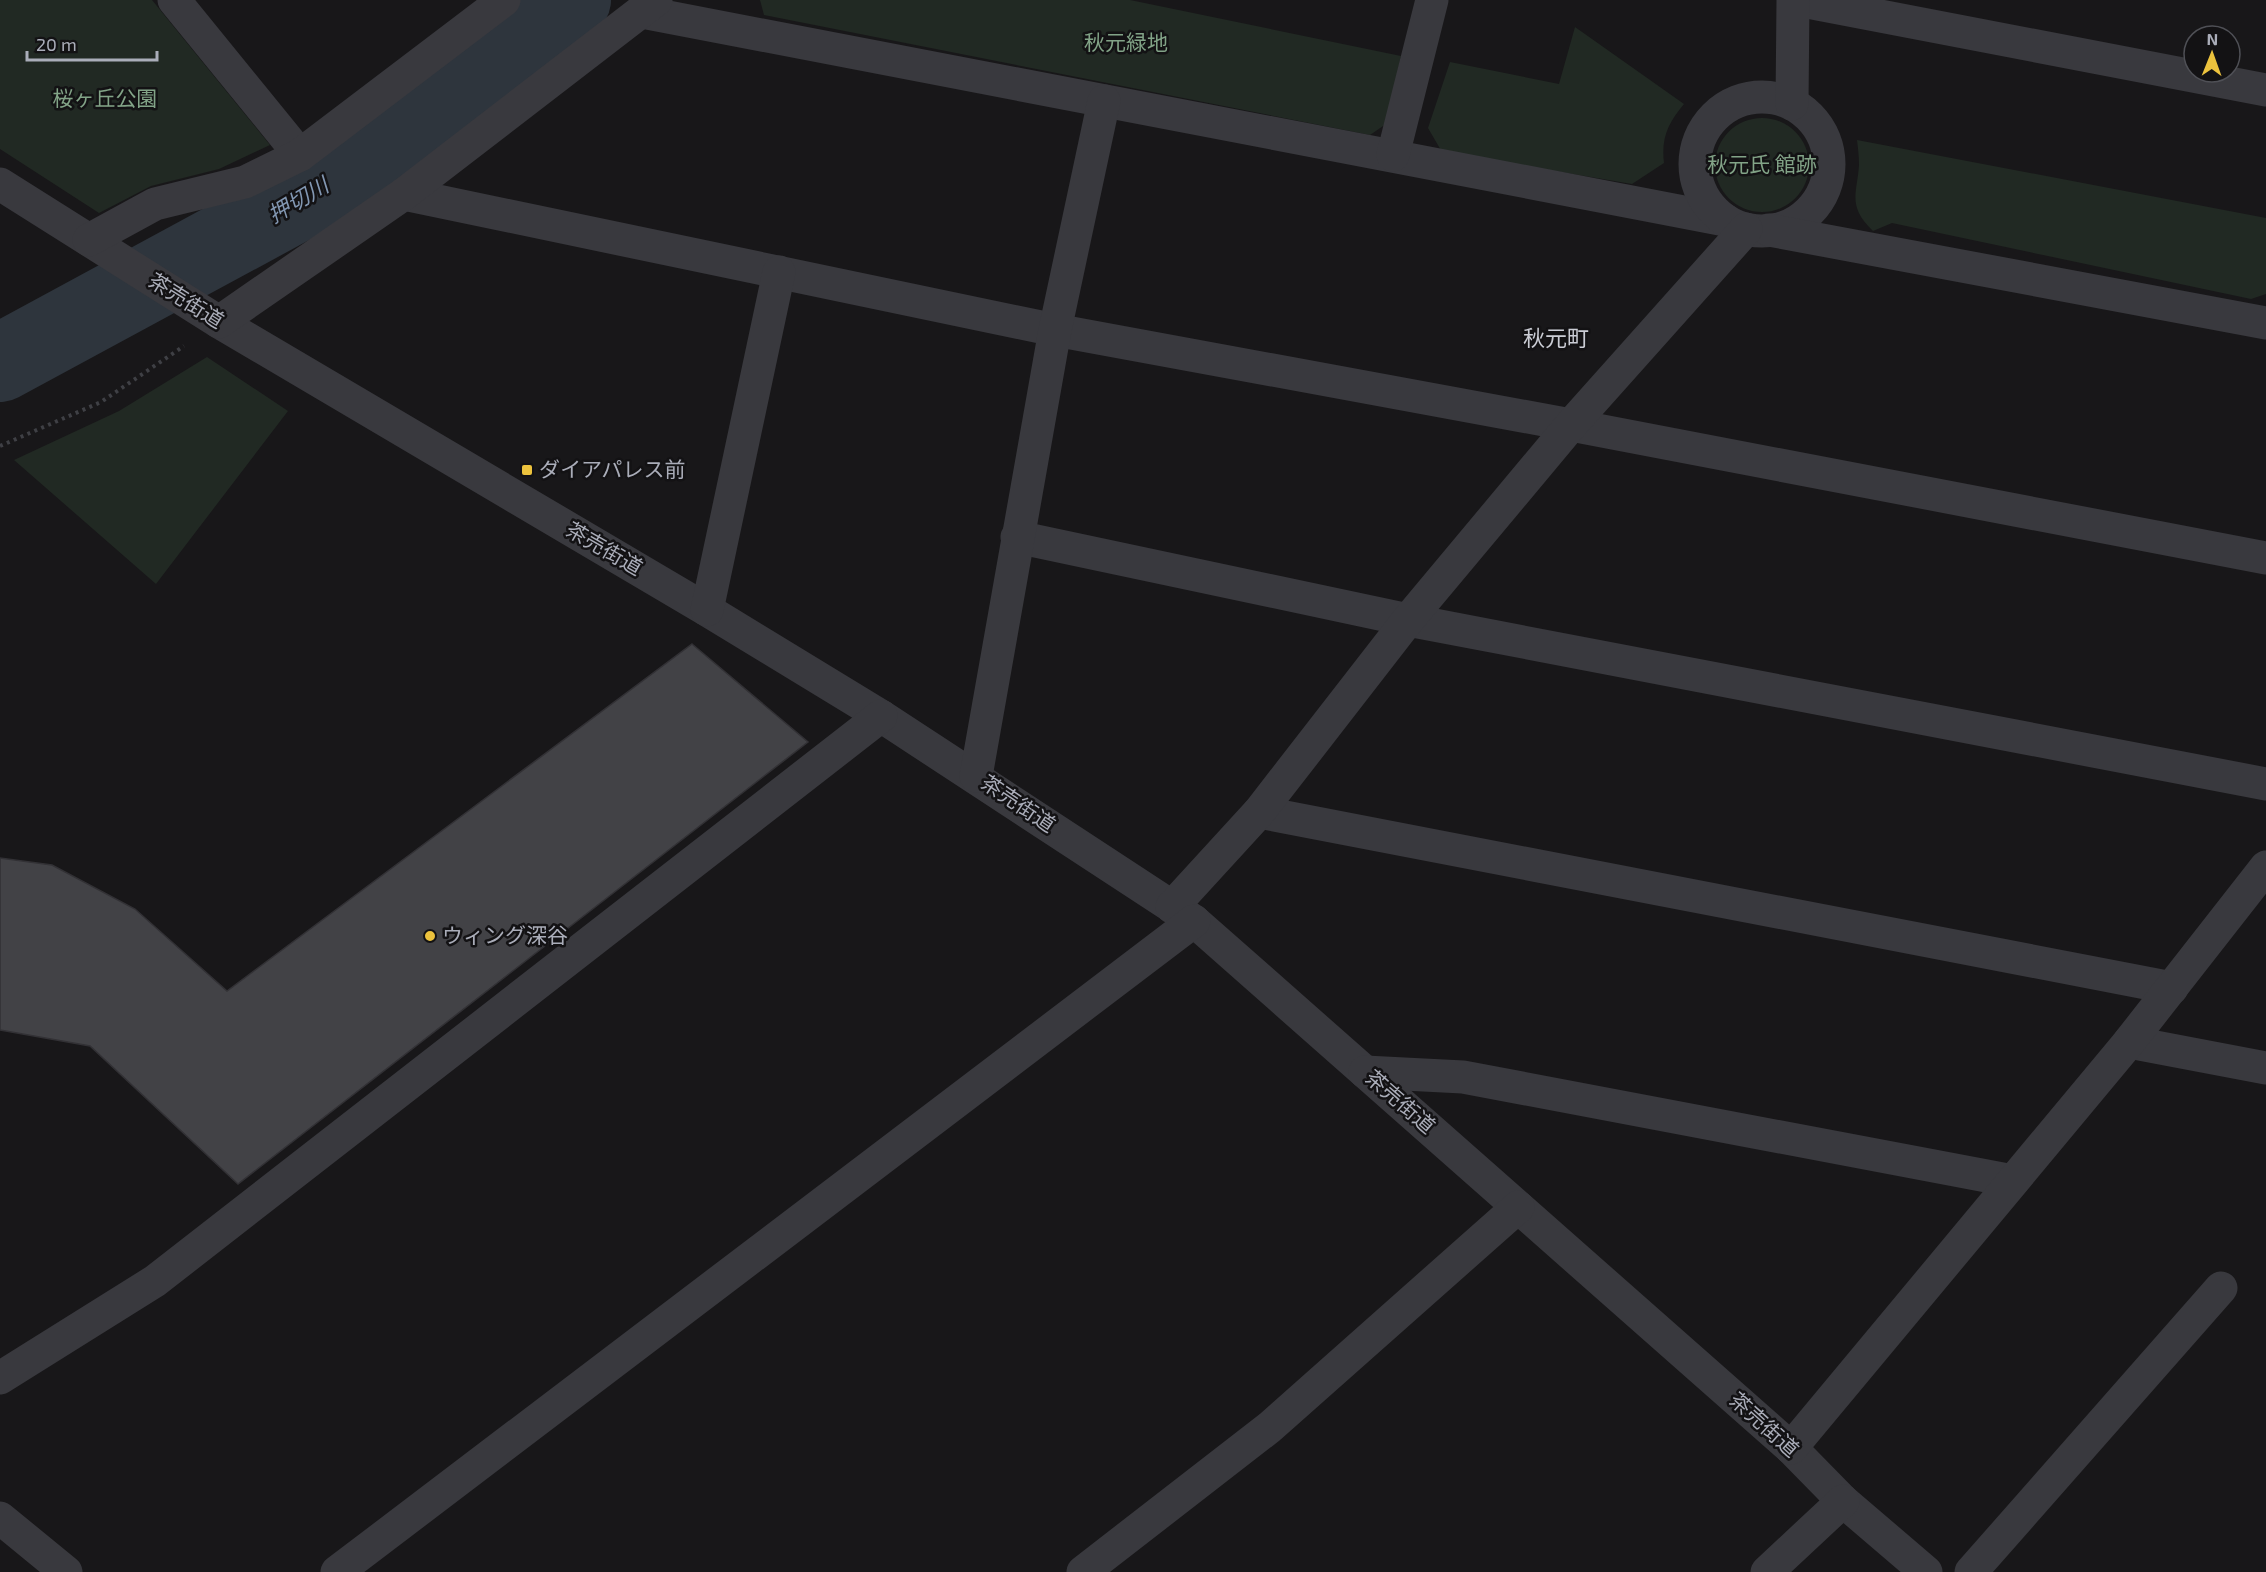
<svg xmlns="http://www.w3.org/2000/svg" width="2266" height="1572" font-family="'Exo 2','Noto Sans JP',sans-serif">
<rect width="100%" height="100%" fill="#181719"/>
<g fill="#212923">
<polygon points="0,0 152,0 270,145 219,169 151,186 99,213 0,149"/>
<polygon points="760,0 1130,0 1401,56 1386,124 1370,135 764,15"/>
<path d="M1575,27l109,77c-16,19 -23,34 -20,59l-32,21 -190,-32 -14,-24 22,-66 109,22z"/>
<circle cx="1762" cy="165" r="47"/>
<path d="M1857,140l409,78v76l-15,5 -359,-76 -19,8c-26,-25 -16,-37 -14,-66 0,-8 -1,-17 -2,-25z"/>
<polygon points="207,357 288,411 156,584 14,460 119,411"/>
</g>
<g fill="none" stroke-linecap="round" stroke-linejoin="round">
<polyline stroke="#2e353d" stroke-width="78" points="0,363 316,192 572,0"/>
</g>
<polygon fill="#424246" stroke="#323135" stroke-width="1.5" points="692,644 808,742 238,1184 90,1046 0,1030 0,858 52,865 135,909 227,991"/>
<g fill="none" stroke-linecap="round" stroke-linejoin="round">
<polyline stroke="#3f4045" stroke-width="4" stroke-dasharray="3 4.5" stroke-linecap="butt" points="0,446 101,402 184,346"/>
<g stroke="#39393e" stroke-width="33">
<polyline points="174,0 300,155"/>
<polyline points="1797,0 2266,90"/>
<polyline points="642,12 1725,220"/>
<circle cx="1762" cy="164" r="67"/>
<polyline points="1792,104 1793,0"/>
<polyline points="1393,155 1432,0"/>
<polyline points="0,184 219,322 707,610 881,716 1194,921 1791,1448 1843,1501 1926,1572"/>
<polyline points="404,194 1055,330 1571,425 2266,558"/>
<polyline points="1769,230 2266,323"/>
<polyline points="89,240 155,204 245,182 300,155 504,0"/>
<polyline points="219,322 404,194 656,0"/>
<polyline points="1017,537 1408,620 2266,784"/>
<polyline points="707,610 779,272"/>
<polyline points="976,776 1055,330 1104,101"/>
<polyline points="1259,812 2172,988"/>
<polyline points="1172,907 1259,812 1408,620 1571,425 1746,229"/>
<polyline points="2129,1042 2266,1068"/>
<polyline points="1365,1072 1463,1077 2013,1181"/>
<polyline points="0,1378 155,1281 881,716"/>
<polyline points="1791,1448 2129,1042 2266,867"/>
<polyline points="0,1518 66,1572"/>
<polyline points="337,1572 1194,921"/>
<polyline points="1083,1572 1270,1427 1518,1207"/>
<polyline points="1767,1572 1843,1501"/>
<polyline points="1971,1572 2221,1288"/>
</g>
</g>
<g fill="#ecc23d" stroke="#131214" stroke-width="2">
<rect x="521" y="464" width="12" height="12" rx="3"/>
<circle cx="430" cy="936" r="6"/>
</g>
<g text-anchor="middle" stroke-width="5" stroke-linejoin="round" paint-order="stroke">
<g font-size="21" fill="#82a387" stroke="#131214">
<text x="1126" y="50">秋元緑地</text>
<text x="105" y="106">桜ヶ丘公園</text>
<text x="1762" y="172">秋元氏 館跡</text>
</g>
<g font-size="21" fill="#aaadb9" stroke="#131214">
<text transform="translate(186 301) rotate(32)" y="7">茶売街道</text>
<text transform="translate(604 549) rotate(30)" y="7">茶売街道</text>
<text transform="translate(1018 804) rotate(34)" y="7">茶売街道</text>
<text transform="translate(1400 1102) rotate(41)" y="7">茶売街道</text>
<text transform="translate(1764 1425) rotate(42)" y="7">茶売街道</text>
</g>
<g font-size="21" fill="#aaadb9" stroke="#131214" text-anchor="start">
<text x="539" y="477">ダイアパレス前</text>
<text x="442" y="943">ウィング深谷</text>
</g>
<g font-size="22" font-style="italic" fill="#8297b2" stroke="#131214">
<text transform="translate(298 200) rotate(-31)" y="8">押切川</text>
</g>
<g font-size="22" fill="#cbcdd5" stroke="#131214">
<text x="1556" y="346">秋元町</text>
</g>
</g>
<g transform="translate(2212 54) rotate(1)"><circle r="28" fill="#131214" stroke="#4f5056" stroke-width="1.5"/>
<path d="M0-4.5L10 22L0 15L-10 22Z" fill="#ecc23d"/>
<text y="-9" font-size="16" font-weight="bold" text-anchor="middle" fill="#aaadb9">N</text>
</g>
<path d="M27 51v9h130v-9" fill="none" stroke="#aaadb9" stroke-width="3"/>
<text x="36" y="51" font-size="18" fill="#aaadb9" stroke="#131214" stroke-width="4.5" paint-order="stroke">20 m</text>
</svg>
